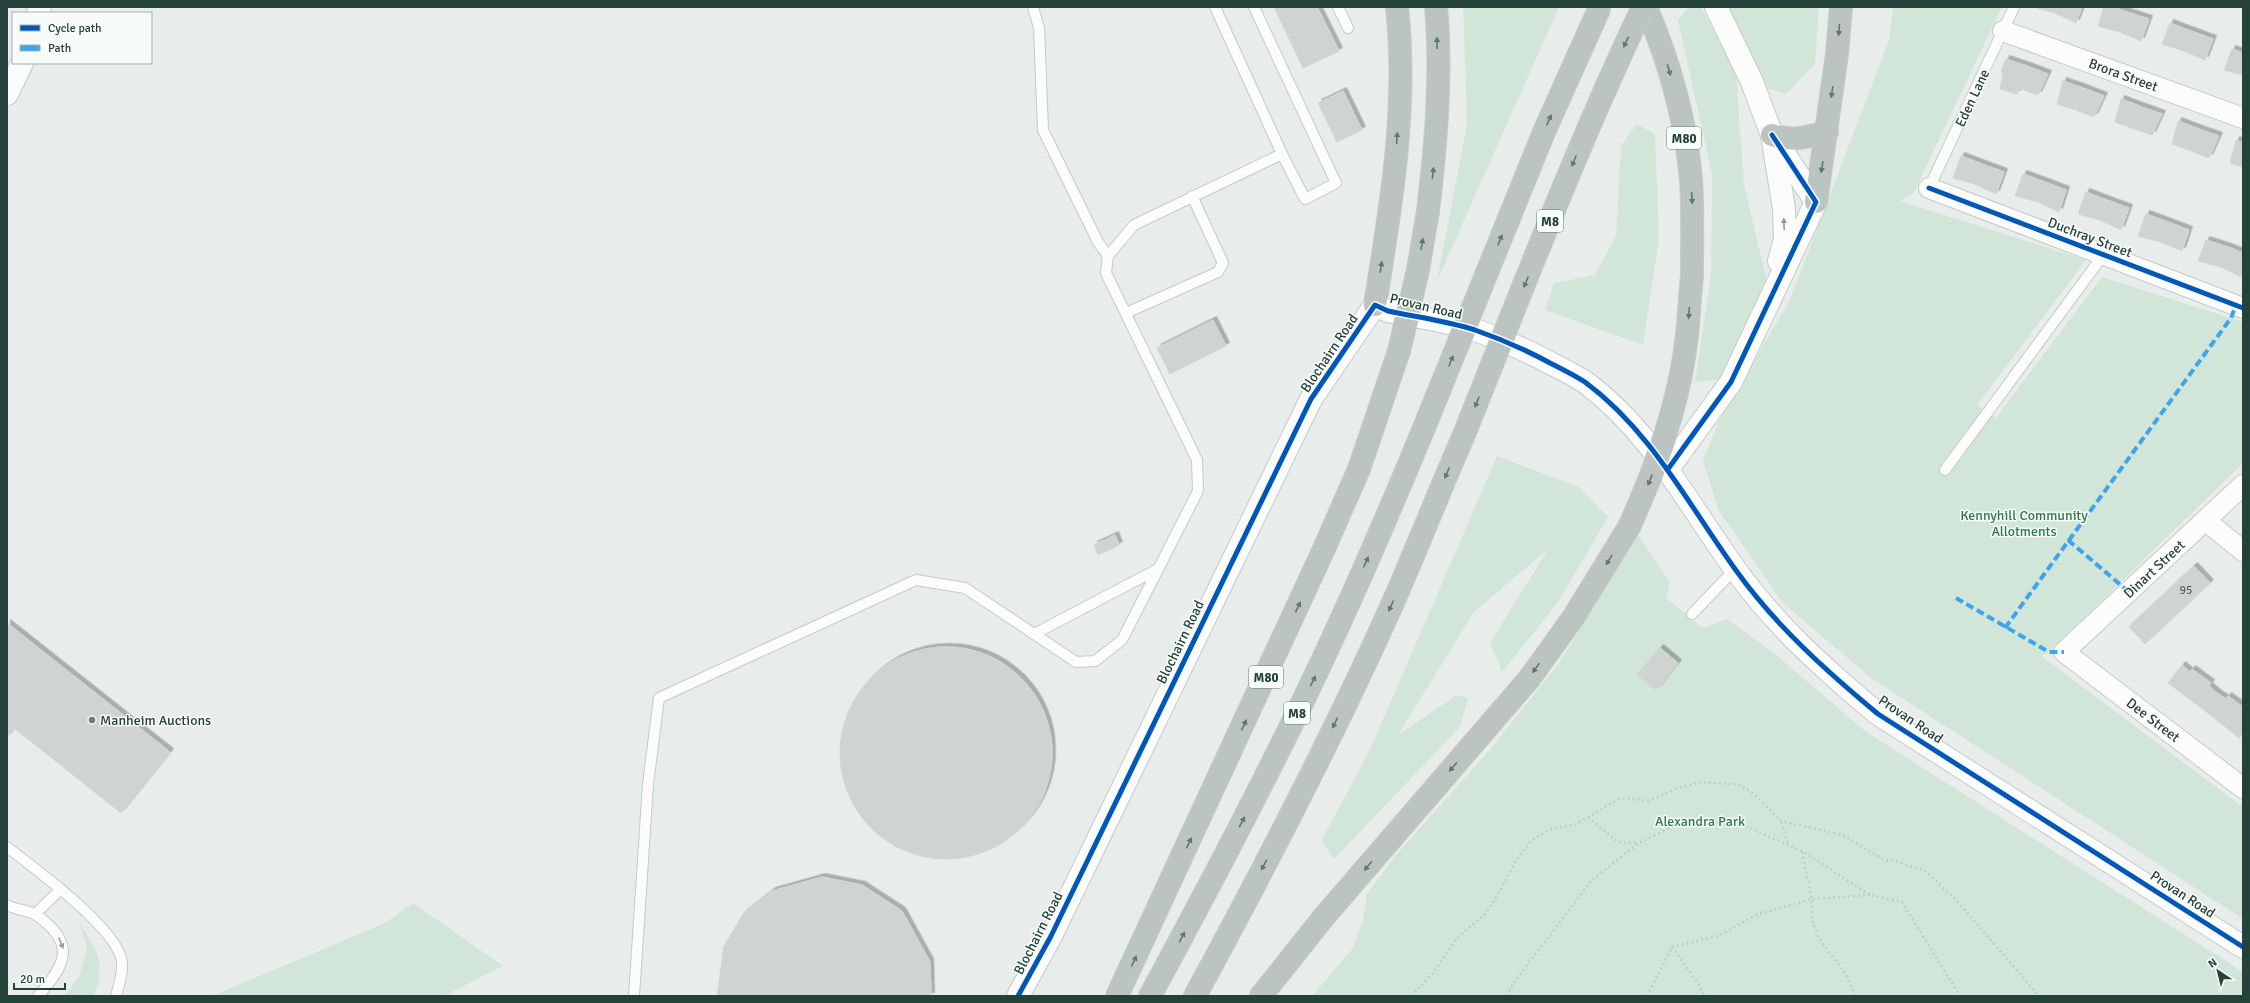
<svg xmlns="http://www.w3.org/2000/svg" width="2250" height="1003" font-family="Signika,sans-serif">
<defs>
<filter id="shadow"><feDropShadow dx="3.5" dy="-3.5" stdDeviation="0" flood-color="#0004"/></filter>
</defs>
<rect width="100%" height="100%" fill="#e8edeb"/>
<g fill="#d1e6d8">
<polygon points="1463,7 1559,7 1437,281 1467,125"/>
<polygon points="1689,7 1701,7 1736,74 1744,185 1769,290 1722,379 1695,382 1711,275 1712,174 1678,20"/>
<polygon points="1722,7 1819,7 1815,64 1786,94 1762,87"/>
<polygon points="1893,7 2002,7 1914,192 1900,201 2086,260 1977,405 1996,418 2102,277 2243,322 2243,463 2049,652 2041,656 2243,807 2243,919 1871,678 1783,603 1719,511 1703,461 1721,416 1789,302 1889,40"/>
<polygon points="1637,124 1655,134 1659,239 1643,345 1545,310 1554,283 1595,275 1616,236 1621,146"/>
<polygon points="1497,456 1579,487 1608,517 1558,602 1502,672 1490,643 1548,549 1474,612 1398,735 1457,695 1468,698 1460,727 1334,859 1321,841 1369,752"/>
<polygon points="1636,532 1670,582 1666,598 1703,628 1727,619 1775,654 1865,731 2243,972 2243,996 1312,996 1353,948 1363,920 1367,894 1395,856 1488,752 1559,663 1613,575"/>
<polygon points="413,903 503,966 444,996 212,996 385,923"/>
<path d="M79,922c18,30 28,39 15,74h-30l15,-19 8,-30z"/>
</g>
<g fill="#cfd4d2" stroke="#d1d6d4" filter="url(#shadow)">
<polygon points="1274,7 1317,7 1339,51 1303,68"/>
<polygon points="2033,7 2057,7 2055,13"/>
<polygon points="2057,7 2082,7 2076,23 2055,13"/>
<polygon points="2104,7 2114,7 2127,12 2120,32 2098,26"/>
<polygon points="2127,12 2149,19 2141,41 2120,32"/>
<polygon points="2170,23 2191,31 2184,51 2162,44"/>
<polygon points="2191,31 2213,39 2205,60 2184,51"/>
<polygon points="2232,49 2243,53 2243,75 2224,70"/>
<polygon points="2006,59 2027,66 2017,94 2000,89 2003,73 2001,72"/>
<polygon points="2027,66 2048,74 2038,95 2019,88"/>
<polygon points="2063,81 2083,88 2076,110 2057,104"/>
<polygon points="2083,88 2104,96 2094,117 2076,110"/>
<polygon points="1343,91 1362,130 1337,142 1318,103"/>
<polygon points="2121,99 2142,107 2134,129 2115,122"/>
<polygon points="2142,107 2162,114 2152,135 2134,129"/>
<polygon points="2178,121 2199,129 2191,151 2172,144"/>
<polygon points="2199,129 2219,136 2209,158 2191,151"/>
<polygon points="2236,140 2243,143 2243,167 2230,163"/>
<polygon points="1961,156 1982,164 1975,184 1953,178"/>
<polygon points="1982,164 2004,172 1996,194 1975,184"/>
<polygon points="2023,174 2045,182 2038,202 2015,196"/>
<polygon points="2045,182 2066,190 2059,212 2038,202"/>
<polygon points="2086,192 2107,200 2100,220 2078,214"/>
<polygon points="2107,200 2129,208 2121,230 2100,220"/>
<polygon points="2146,214 2168,222 2161,242 2138,236"/>
<polygon points="2168,222 2189,230 2182,251 2161,242"/>
<polygon points="2206,240 2228,247 2221,267 2198,261"/>
<polygon points="2228,247 2243,253 2241,277 2221,267"/>
<polygon points="1213,320 1226,346 1170,374 1157,348"/>
<polygon points="1115,535 1119,545 1098,555 1094,545"/>
<polygon points="2194,566 2210,583 2178,613 2162,596"/>
<polygon points="2162,596 2178,613 2145,644 2129,627"/>
<polygon points="7,623 170,752 121,813 14,728 7,737"/>
<circle cx="946" cy="753" r="106"/>
<polygon points="1660,648 1678,663 1656,690 1637,675"/>
<polygon points="2182,665 2190,672 2192,669 2211,683 2209,686 2217,693 2204,710 2168,683"/>
<polygon points="2217,693 2226,699 2228,696 2243,707 2243,733 2239,738 2204,710"/>
<polygon points="822,877 862,885 902,911 930,962 931,996 717,996 724,946 743,914 772,891"/>
</g>
<g fill="none" stroke-linecap="round" stroke-linejoin="round">
<g stroke="#c5cac8" stroke-width="12">
<g id="lane">
<polyline points="1033,7 1039,28 1043,130 1098,242 1108,256"/>
<polyline points="1254,7 1336,183 1305,199 1282,154"/>
<polyline points="1338,7 1348,28"/>
<polyline points="1929,188 2014,7"/>
<polyline points="1126,313 1218,272 1223,263 1192,196"/>
<polyline points="1945,470 2104,254"/>
<polyline points="1692,614 1735,569"/>
<polyline points="1034,634 1158,569"/>
<path d="M7,847c27,21 113,83 115,116 1,10 -3,23 -6,33"/>
<path d="M7,905c9,5 21,5 29,10 41,28 30,50 2,81"/>
<polyline points="35,914 61,889"/>
<polyline points="634,996 648,784 659,698 916,580 965,588 1076,662 1095,661 1122,640 1198,491 1197,460 1106,273 1108,256 1134,225 1282,154 1215,7"/>
</g>
</g>
<g stroke="#c5cac8" stroke-width="22">
<g id="street">
<path id="s1" d="M2003,31l240,87"/>
<polyline points="1929,188 2243,308"/>
<path id="s2" d="M2243,485l-179,167 179,136"/>
<polyline points="2206,521 2243,551"/>
</g>
</g>
<g stroke="#c3cbc8" stroke-width="24">
<g id="secondary">
<polyline points="1716,7 1752,82 1772,135 1784,209 1785,239 1779,261"/>
<polyline points="38,13 40,7"/>
<polyline points="7,94 22,63"/>
<polyline points="1668,469 1731,382 1816,202 1772,135"/>
<path d="M1018,996l33,-60 260,-537 64,-94 13,6c28,6 59,10 87,19 26,9 51,20 75,33 12,6 24,12 35,19 66,49 103,122 150,187 40,56 90,101 143,145l365,233"/>
</g>
</g>
<g stroke="#c3ccc9" stroke-width="24">
<g id="highway">
<path d="M1646,7c23,54 40,114 45,173 2,32 1,63 1,95"/>
<path d="M1772,135c19,7 35,2 55,-3"/>
<polyline points="1816,202 1837,54 1841,7"/>
<path d="M1428,211c8,-67 14,-136 8,-204"/>
<path d="M1375,305c16,-99 33,-198 22,-298"/>
<polyline points="1117,996 1323,551 1359,469 1399,351"/>
<path d="M1150,996c57,-105 113,-211 164,-318 40,-84 77,-170 112,-255"/>
<path d="M1195,996c69,-127 137,-257 196,-389 25,-56 47,-113 72,-170"/>
<polyline points="1261,996 1323,918 1529,679 1573,618 1629,527"/>
</g>
</g>
<g stroke="#c3ccca" stroke-width="2.5" stroke-dasharray="2 3" stroke-linecap="butt">
<polyline points="1588,817 1618,842 1638,843"/>
<polyline points="1781,822 1788,843"/>
<polyline points="1802,852 1812,899 1812,920 1819,938 1847,976 1855,996"/>
<polyline points="1672,947 1698,983 1704,996"/>
<polyline points="1411,996 1433,973 1458,937 1483,916 1493,903 1517,859 1532,840 1553,828 1574,825 1619,799 1627,798 1649,801 1675,789 1701,782 1741,785 1755,795 1781,821 1843,835 1884,860 1896,861 1927,872 1957,901 2039,996"/>
<polyline points="1507,996 1515,981 1592,880 1639,843 1672,827 1693,822 1740,824 1802,851 1870,895 1902,902 1960,996"/>
<polyline points="1647,996 1672,947 1718,936 1756,915 1812,899 1870,895"/>
</g>
<use href="#lane" stroke="#fcfcfc" stroke-width="10"/>
<use href="#street" stroke="#fcfcfc" stroke-width="20"/>
<use href="#secondary" stroke="#fcfcfc" stroke-width="22"/>
<use href="#highway" stroke="#bcc4c2" stroke-width="22"/>
<g stroke="#c3ccc9" stroke-width="24" stroke-linecap="butt">
<g id="highway-bridge">
<polyline points="1399,351 1418,270 1428,211"/>
<polyline points="1426,423 1544,132 1600,7"/>
<path d="M1463,437c58,-144 113,-289 180,-430"/>
<path d="M1629,527c28,-61 51,-125 58,-192 2,-20 3,-40 5,-60"/>
</g>
</g>
<use href="#highway-bridge" stroke="#bcc4c2" stroke-width="22"/>
<g stroke="#3ea4ec" stroke-width="4" stroke-dasharray="8 4" stroke-linecap="butt">
<polyline points="2068,540 2129,592"/>
<polyline points="1956,598 2049,652 2064,652"/>
<polyline points="2005,628 2231,318 2236,305"/>
</g>
<g stroke="#f7fbf9" stroke-width="8">
<g id="cycleway">
<polyline points="1929,188 2243,308"/>
<polyline points="1668,469 1731,382 1816,202 1772,135"/>
<path d="M1018,996l33,-60 260,-537 64,-94 13,6c28,6 59,10 87,19 26,9 51,20 75,33 12,6 24,12 35,19 66,49 103,122 150,187 40,56 90,101 143,145l365,233"/>
</g>
</g>
<use href="#cycleway" stroke="#0057b8" stroke-width="5"/>
</g>
<defs><path id="oneway-solid" d="M-6-.8H1V-3.2L6.5 0L1 3.2V.8H-6Z"/></defs>
<g fill="#617670">
<use href="#oneway-solid" transform="translate(1839 30) rotate(94)"/>
<use href="#oneway-solid" transform="translate(1626 42) rotate(115)"/>
<use href="#oneway-solid" transform="translate(1437 43) rotate(-91)"/>
<use href="#oneway-solid" transform="translate(1669 70) rotate(74)"/>
<use href="#oneway-solid" transform="translate(1832 92) rotate(98)"/>
<use href="#oneway-solid" transform="translate(1549 120) rotate(-66)"/>
<use href="#oneway-solid" transform="translate(1397 138) rotate(-86)"/>
<use href="#oneway-solid" transform="translate(1574 161) rotate(112)"/>
<use href="#oneway-solid" transform="translate(1822 167) rotate(99)"/>
<use href="#oneway-solid" transform="translate(1433 173) rotate(-83)"/>
<use href="#oneway-solid" transform="translate(1692 198) rotate(87)"/>
<use href="#oneway-solid" transform="translate(1500 240) rotate(-68)"/>
<use href="#oneway-solid" transform="translate(1422 244) rotate(-80)"/>
<use href="#oneway-solid" transform="translate(1381 267) rotate(-81)"/>
<use href="#oneway-solid" transform="translate(1526 282) rotate(112)"/>
<use href="#oneway-solid" transform="translate(1689 313) rotate(94)"/>
<use href="#oneway-solid" transform="translate(1451 361) rotate(-68)"/>
<use href="#oneway-solid" transform="translate(1477 402) rotate(112)"/>
<use href="#oneway-solid" transform="translate(1447 473) rotate(113)"/>
<use href="#oneway-solid" transform="translate(1650 480) rotate(112)"/>
<use href="#oneway-solid" transform="translate(1609 560) rotate(121)"/>
<use href="#oneway-solid" transform="translate(1366 562) rotate(-66)"/>
<use href="#oneway-solid" transform="translate(1391 606) rotate(114)"/>
<use href="#oneway-solid" transform="translate(1298 607) rotate(-65)"/>
<use href="#oneway-solid" transform="translate(1536 668) rotate(126)"/>
<use href="#oneway-solid" transform="translate(1313 681) rotate(-64)"/>
<use href="#oneway-solid" transform="translate(1335 723) rotate(116)"/>
<use href="#oneway-solid" transform="translate(1244 725) rotate(-65)"/>
<use href="#oneway-solid" transform="translate(1453 767) rotate(131)"/>
<use href="#oneway-solid" transform="translate(1242 822) rotate(-62)"/>
<use href="#oneway-solid" transform="translate(1189 843) rotate(-65)"/>
<use href="#oneway-solid" transform="translate(1264 865) rotate(118)"/>
<use href="#oneway-solid" transform="translate(1368 866) rotate(130)"/>
<use href="#oneway-solid" transform="translate(1182 937) rotate(-62)"/>
<use href="#oneway-solid" transform="translate(1134 961) rotate(-65)"/>
</g>
<g fill="#909f9b">
<use href="#oneway-solid" transform="translate(1784 224) rotate(-92)"/>
<use href="#oneway-solid" transform="translate(61 943) rotate(67)"/>
</g>
<circle fill="#697e78" stroke="#f7fbf9" stroke-width="1.5" cx="92" cy="720" r="4"/>
<g text-anchor="middle" stroke-width="3" stroke-linejoin="round" paint-order="stroke">
<g font-size="12" fill="#506761">
<text x="2186" y="594">95</text>
</g>
<g fill="#f7fbf9" stroke="#637a73" stroke-width="1">
<rect x="1667" y="127" width="34" height="22" rx="3"/>
<rect x="1537" y="210" width="26" height="22" rx="3"/>
<rect x="1249" y="666" width="34" height="22" rx="3"/>
<rect x="1284" y="702" width="26" height="22" rx="3"/>
</g>
<g font-size="13" font-weight="bold" fill="#24423a">
<text x="1684" y="143">M80</text>
<text x="1550" y="226">M8</text>
<text x="1266" y="682">M80</text>
<text x="1297" y="718">M8</text>
</g>
<g font-size="14" fill="#24423a" stroke="#f7fbf9">
<text dy="5" stroke="none"><textPath href="#s1" startOffset="128">Brora Street</textPath></text>
<text transform="translate(1972 98) rotate(-65)" y="5">Eden Lane</text>
<text transform="translate(2090 237) rotate(21)" y="5">Duchray Street</text>
<text transform="translate(1426 306) rotate(13)" y="5">Provan Road</text>
<text transform="translate(1329 353) rotate(-56)" y="5">Blochairn Road</text>
<text transform="translate(2154 569) rotate(-43)" y="5">Dinart Street</text>
<text transform="translate(1180 642) rotate(-64)" y="5">Blochairn Road</text>
<text transform="translate(1911 719) rotate(34)" y="5">Provan Road</text>
<text dy="5" stroke="none"><textPath href="#s2" startOffset="357">Dee Street</textPath></text>
<text transform="translate(2183 894) rotate(33)" y="5">Provan Road</text>
<text transform="translate(1038 933) rotate(-63)" y="5">Blochairn Road</text>
</g>
<g font-size="14" fill="#2d7a4b" stroke="#f7fbf9">
<text x="2024" y="520">Kennyhill Community<tspan x="2024" dy="16">Allotments</tspan></text>
<text x="1700" y="826">Alexandra Park</text>
</g>
<g font-size="14" fill="#24423a" stroke="#f7fbf9" text-anchor="start">
<text x="100" y="725">Manheim Auctions</text>
</g>
</g>
<rect width="2250" height="1003" fill="none" stroke="#24423a" stroke-width="16"/>
<rect x="12" y="12" width="140" height="52" fill="#f7fbf9" stroke="#a3b1ad"/>
<rect x="20" y="25" width="20" height="6" fill="#0057b8" stroke="#a3b1ad"/>
<text x="48" y="32" font-size="12" fill="#24423a">Cycle path</text>
<rect x="20" y="45" width="20" height="6" fill="#3ea4ec" stroke="#a3b1ad"/>
<text x="48" y="52" font-size="12" fill="#24423a">Path</text>
<g transform="translate(2218 971) rotate(325)" stroke="#f7fbf9" stroke-width="3" paint-order="stroke">
<path d="M0-3L7 15L0 10L-7 15Z" fill="#24423a"/>
<text y="-6" font-size="11" font-weight="bold" text-anchor="middle" fill="#24423a">N</text>
</g>
<path d="M14 983v6h51v-6" fill="none" stroke="#24423a" stroke-width="2"/>
<text x="20" y="983" font-size="12" fill="#24423a" stroke="#f7fbf9" stroke-width="3" paint-order="stroke">20 m</text>
</svg>
